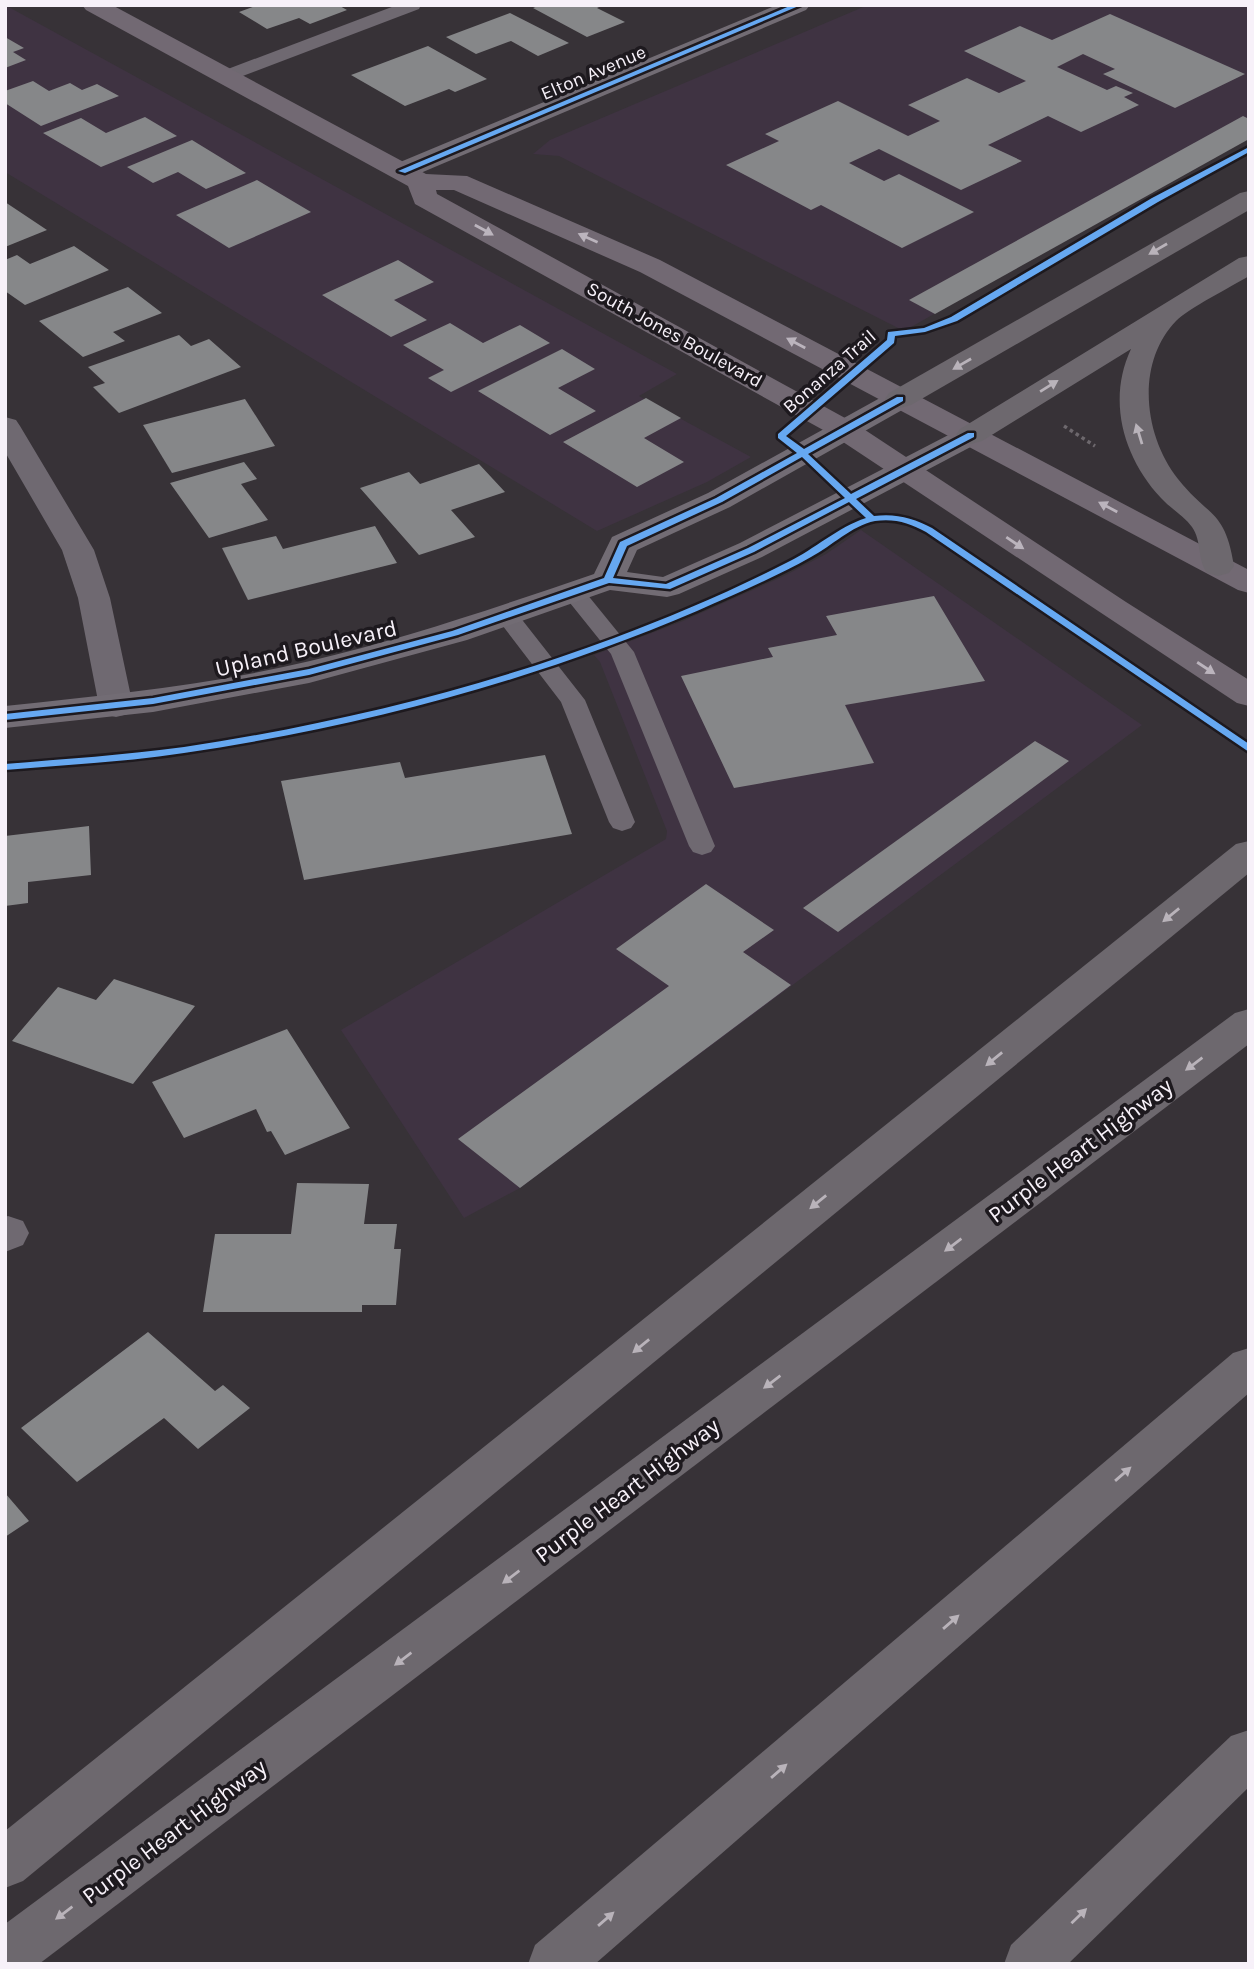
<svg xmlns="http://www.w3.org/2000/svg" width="1254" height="1969" font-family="Karla,sans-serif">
<rect width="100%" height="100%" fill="#373237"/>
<g fill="#3f3342">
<polygon points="5,5 677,374 639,396 751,457 707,482 597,531 99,229 5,172"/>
<polygon points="868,5 1249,5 1249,136 904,331 559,156 533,154 550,140"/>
<polygon points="861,530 1142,725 520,1188 464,1218 341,1030 666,839 667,831 600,662 594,655 683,621 784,576 826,554"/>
</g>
<g fill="#868789">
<polygon points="258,5 338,5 347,10 310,24 299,18 267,29 239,12"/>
<polygon points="540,5 603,5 597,8 625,22 587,37 533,8"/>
<polygon points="510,13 569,43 538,56 511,41 476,54 446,37"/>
<polygon points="1110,14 1245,74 1175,108 1103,74 1115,69 1083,54 1057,67 1107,90 1116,86 1133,93 1124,97 1139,105 1081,132 1048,116 988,145 1022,161 961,190 879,149 849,163 884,181 899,174 974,212 902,248 821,205 811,210 726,165 779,141 765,134 838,101 908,136 940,121 908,105 967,78 999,93 1026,81 964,51 1020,26 1052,40"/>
<polygon points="5,37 24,48 13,52 26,60 5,68"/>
<polygon points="428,46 487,79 455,92 449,89 405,106 351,75"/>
<polygon points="33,81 49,91 70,83 82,90 97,84 119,96 41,126 5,103 5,91"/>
<polygon points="1243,116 1249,119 1249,139 935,314 909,300"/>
<polygon points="145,117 177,136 101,167 43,133 81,118 106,133"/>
<polygon points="192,140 246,173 206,189 178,172 153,183 127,167"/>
<polygon points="257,180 311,212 229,248 176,215"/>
<polygon points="5,202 47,230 5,247"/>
<polygon points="74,246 109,270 25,305 5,291 5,260 17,255 30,264"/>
<polygon points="398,260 434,282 394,300 427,320 391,337 322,295"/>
<polygon points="128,287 162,313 113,332 125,341 83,357 39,321"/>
<polygon points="450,323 483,343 520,325 550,343 451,392 428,378 444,370 403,345"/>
<polygon points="179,335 191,346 209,339 241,367 119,413 93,387 105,383 88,367"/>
<polygon points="562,349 595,369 558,388 596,411 550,435 478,391"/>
<polygon points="646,398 681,418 644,438 684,462 637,487 563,442"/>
<polygon points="245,399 275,446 172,473 143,425"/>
<polygon points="244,462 257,479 241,484 268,520 209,538 170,483"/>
<polygon points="479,464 505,492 451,510 475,537 419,555 360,488 409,472 420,484"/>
<polygon points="375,526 397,563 248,600 222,548 276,536 283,549"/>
<polygon points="934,596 985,681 845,705 874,763 734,788 681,676 773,657 768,648 837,635 826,616"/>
<polygon points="1035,741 1069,761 838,932 803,908"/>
<polygon points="545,755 572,834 304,880 281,781 400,762 405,778"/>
<polygon points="89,826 91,875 28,882 28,903 5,906 5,836"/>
<polygon points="706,884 774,930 743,952 791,985 520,1188 458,1139 669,986 616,949"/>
<polygon points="114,979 195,1006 133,1084 12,1041 58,987 96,1000"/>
<polygon points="287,1029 350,1128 285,1155 271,1131 267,1132 256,1109 184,1138 152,1082"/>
<polygon points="297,1183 369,1184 364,1224 397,1224 394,1249 401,1249 396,1305 362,1305 362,1312 203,1312 215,1234 291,1234"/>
<polygon points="148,1332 215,1391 223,1385 250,1408 198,1449 164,1418 77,1482 21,1428"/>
<polygon points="5,1493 29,1521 5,1537"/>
</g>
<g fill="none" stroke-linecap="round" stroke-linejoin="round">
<polyline stroke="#6d686d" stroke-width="3.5" stroke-dasharray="3.5 3.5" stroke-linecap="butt" points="1064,426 1095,446"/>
<g fill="#6f6971" fill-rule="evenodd">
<polygon points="397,5 421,5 419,9 232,80 226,81 217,76 220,72"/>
<polygon points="574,586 582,588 634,652 715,846 711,852 702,855 693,852 689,846 611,654 562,593 566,588"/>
<polygon points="508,610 516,612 585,700 635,822 631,828 622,831 613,828 609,822 561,702 496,617 500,612"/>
</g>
<g fill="#6f6971" fill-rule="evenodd">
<polygon points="5,417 16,420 20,426 94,550 110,598 133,706 128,714 116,717 104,714 99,706 78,598 62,550 5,452"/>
<polygon points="8,1216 23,1221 29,1233 23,1245 5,1252 5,1217"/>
</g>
<g fill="#726c74" fill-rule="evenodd">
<polygon points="777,5 810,5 806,10 411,177 402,179 393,177 389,171 393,165"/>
<path d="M900,390l11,3 4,6 -4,6 -181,102 -93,43 -10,22 36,5 77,-34 220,-114 11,-3 11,3 4,6 -4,6 -220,116 -83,37 -12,3 -57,-7 -143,50 -158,43 -156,29 -148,16v-22c102,-11 205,-21 305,-45 97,-23 190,-55 284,-87l18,-37 96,-44 181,-100z"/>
</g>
<polygon fill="#726973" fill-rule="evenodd" points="82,5 112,5 426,174 467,176 660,260 1249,570 1249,593 1238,590 640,272 454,190 436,190 437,194 856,424 1126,602 1249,680 1249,706 1237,703 834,436 415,204 408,186 86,10"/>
<g fill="#6d686e" fill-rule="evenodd">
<polygon points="1249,191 1249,210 911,405 900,408 889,405 885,399 889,393 1240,193"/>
<path d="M1249,256v20c-18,11 -60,32 -73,45 -41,43 -32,115 2,158 31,39 47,30 56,87l-5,7 -11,3 -11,-3c-10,-14 -5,-32 -15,-46 -8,-11 -22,-19 -31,-29 -38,-41 -54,-98 -30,-149l-149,92 -11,3 -11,-3 -4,-6 4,-6 279,-171z"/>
<polygon points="1249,841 1249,873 23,1881 5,1888 5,1831 1236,844"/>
<polygon points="1249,1009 1249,1044 39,1964 5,1964 5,1924 1235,1013"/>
<polygon points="1249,1348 1249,1393 595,1964 528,1964 535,1945 1233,1353"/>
<polygon points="1249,1730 1249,1787 1068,1964 1004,1964 1011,1945 1231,1736"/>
</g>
<g stroke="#1d191e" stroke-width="5">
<g id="cycleway">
<polygon points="792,5 801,5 405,173 398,171"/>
<path d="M1249,147v5l-91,50 -201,119 -32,11 -30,4 -1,7 -108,93 18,13 93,-52h6v4l-95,53 43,40 117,-61h6v4l-118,62 18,17c21,-3 40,2 58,12l317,216v8l-323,-220c-16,-9 -32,-14 -51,-11 -24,5 -43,25 -64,36 -37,21 -76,37 -114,54 -164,70 -337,116 -513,142 -59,9 -119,12 -179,17v-6c60,-5 120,-9 179,-17 146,-22 291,-57 430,-109 59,-22 118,-47 174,-76 27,-13 50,-35 78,-44l-17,-16 -95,50 -84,37 -61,-6 -151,52 -149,40 -156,29 -148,16v-6l148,-16 156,-29 143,-38 152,-53 16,-36 96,-44 81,-45 -19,-15v-4l109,-94 1,-8 36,-4 27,-11 201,-119zM802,457l43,41 -97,50 -82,36 -53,-6 14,-32 95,-44z"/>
</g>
</g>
<use href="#cycleway" fill="#66a8f1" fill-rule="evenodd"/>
</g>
<defs><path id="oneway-solid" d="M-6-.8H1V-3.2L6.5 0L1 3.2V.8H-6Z" transform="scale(1.75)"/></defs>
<g fill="#bbb4bd">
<use href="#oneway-solid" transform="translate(484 230) rotate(29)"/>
<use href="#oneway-solid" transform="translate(588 238) rotate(-156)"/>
<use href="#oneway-solid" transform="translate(796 343) rotate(-152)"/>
<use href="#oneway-solid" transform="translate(1108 507) rotate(-152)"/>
<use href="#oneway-solid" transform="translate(1015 543) rotate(34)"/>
<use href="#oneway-solid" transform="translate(1206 668) rotate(33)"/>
</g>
<g fill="#b9b3ba">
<use href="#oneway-solid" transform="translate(1158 249) rotate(150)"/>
<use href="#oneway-solid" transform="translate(962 364) rotate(150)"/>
<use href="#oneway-solid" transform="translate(1049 386) rotate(-32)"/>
<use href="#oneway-solid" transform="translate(1139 434) rotate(-107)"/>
<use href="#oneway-solid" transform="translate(1171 915) rotate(141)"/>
<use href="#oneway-solid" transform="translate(994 1059) rotate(141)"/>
<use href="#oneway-solid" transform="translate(1194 1064) rotate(143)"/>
<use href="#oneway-solid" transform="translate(818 1202) rotate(141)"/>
<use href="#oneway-solid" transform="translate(953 1245) rotate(143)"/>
<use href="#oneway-solid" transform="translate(641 1346) rotate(141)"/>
<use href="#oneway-solid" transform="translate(772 1382) rotate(143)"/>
<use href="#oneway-solid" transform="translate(1123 1474) rotate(-41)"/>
<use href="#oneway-solid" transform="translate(511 1577) rotate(143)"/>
<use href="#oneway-solid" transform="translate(951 1622) rotate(-41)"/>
<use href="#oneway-solid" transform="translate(403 1659) rotate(143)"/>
<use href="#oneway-solid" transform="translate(779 1771) rotate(-41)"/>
<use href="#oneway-solid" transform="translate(64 1913) rotate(143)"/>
<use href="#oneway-solid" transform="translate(1079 1916) rotate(-44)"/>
<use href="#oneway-solid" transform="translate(606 1919) rotate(-41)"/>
</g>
<g text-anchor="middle" stroke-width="7" stroke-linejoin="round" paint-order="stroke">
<g font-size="19" fill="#f7f1f9" stroke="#1d191e">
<text transform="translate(593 72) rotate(-23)" y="7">Elton Avenue</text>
<text transform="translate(675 334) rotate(29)" y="7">South Jones Boulevard</text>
<text transform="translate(829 371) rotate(-41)" y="7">Bonanza Trail</text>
</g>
<g font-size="23" fill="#f7f1f9" stroke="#1d191e">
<text transform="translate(306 648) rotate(-13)" y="8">Upland Boulevard</text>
<text transform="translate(1080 1150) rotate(-37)" y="8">Purple Heart Highway</text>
<text transform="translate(627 1490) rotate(-37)" y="8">Purple Heart Highway</text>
<text transform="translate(174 1831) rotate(-37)" y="8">Purple Heart Highway</text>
</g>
</g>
<rect width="1254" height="1969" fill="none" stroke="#f7f1f9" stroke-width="14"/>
</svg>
